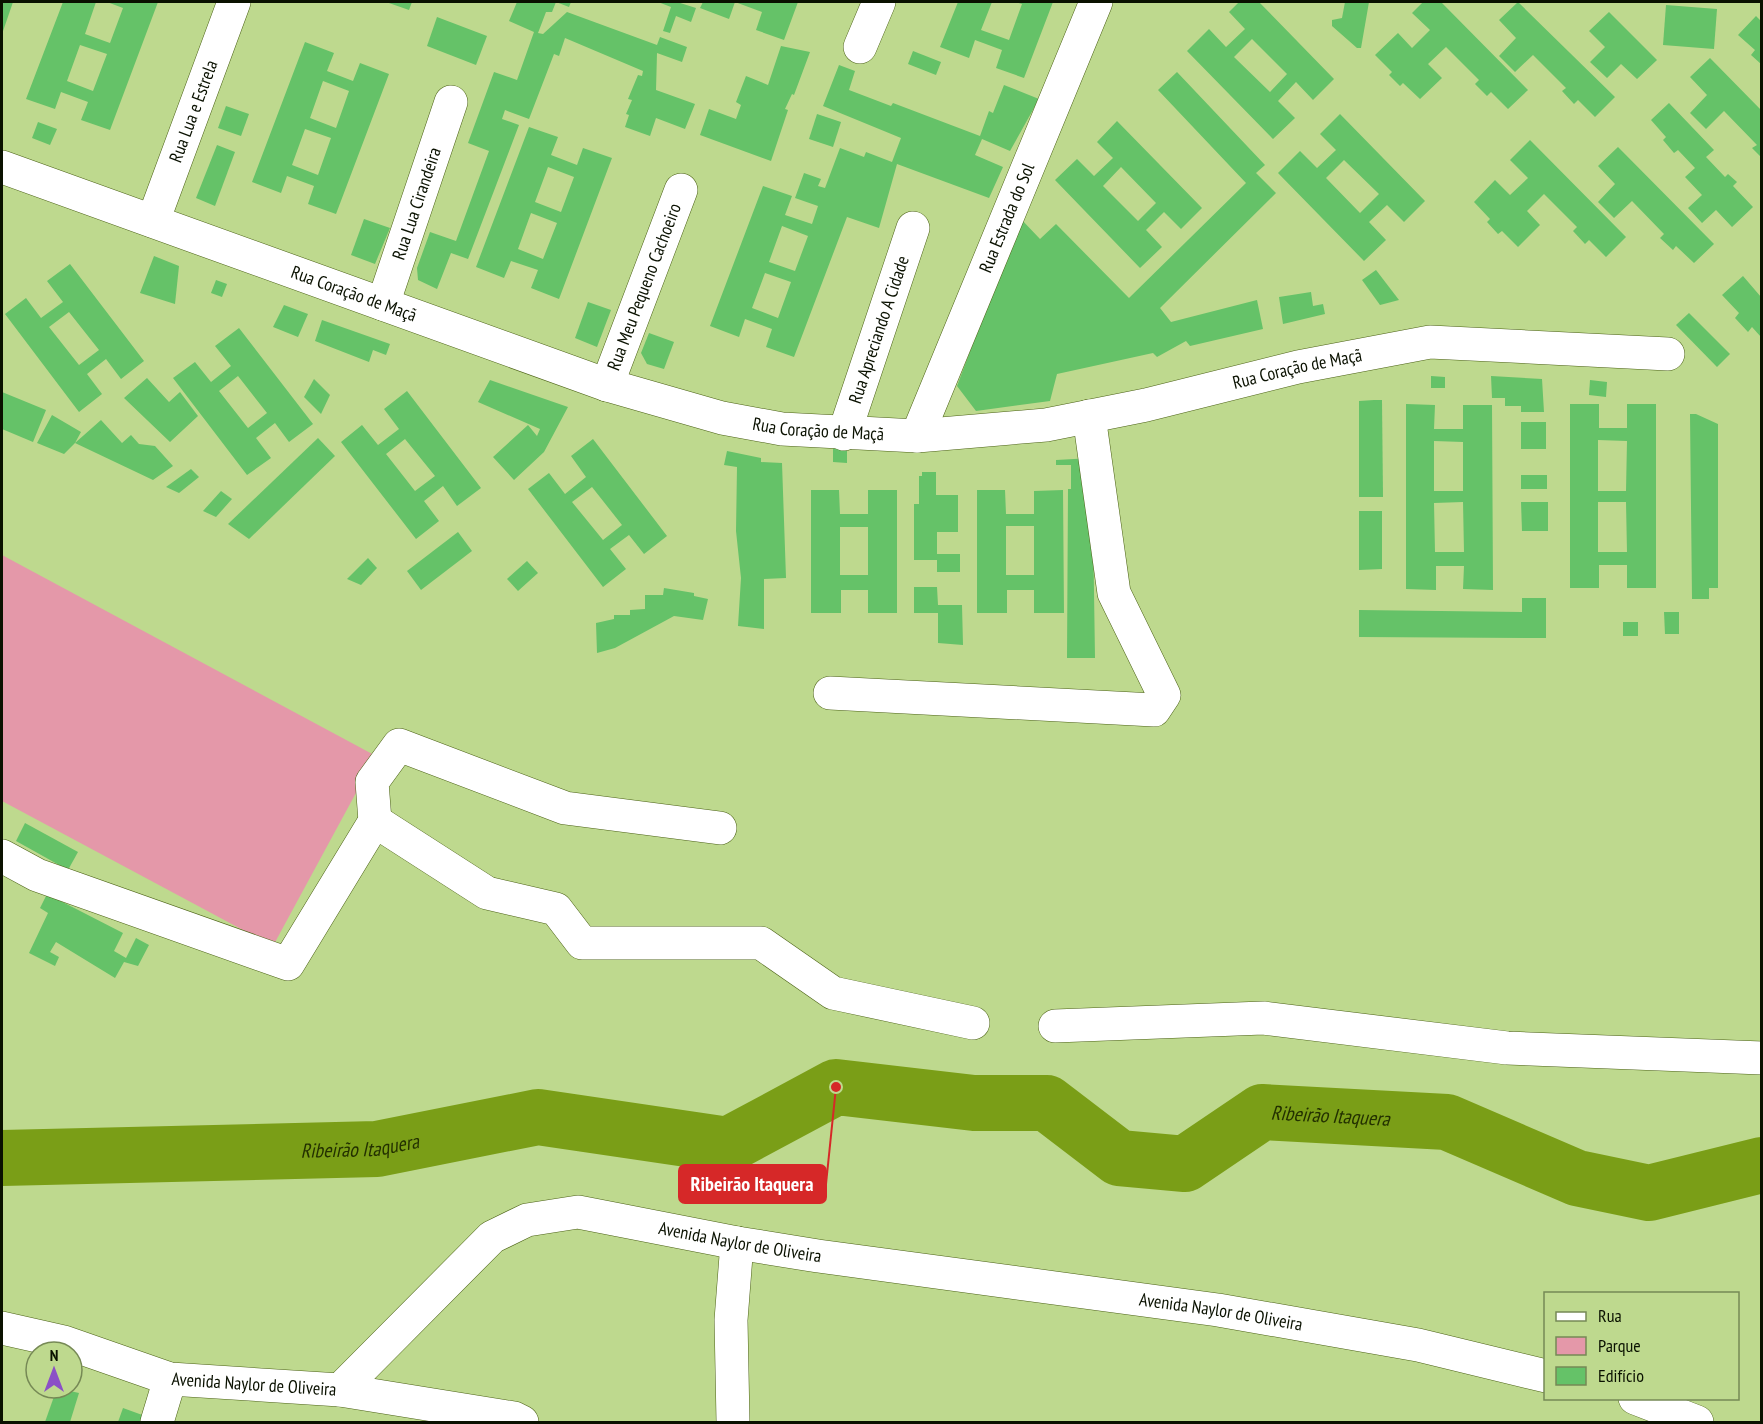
<svg xmlns="http://www.w3.org/2000/svg" width="1763" height="1424" font-family="'PT Sans Narrow',sans-serif">
<rect width="100%" height="100%" fill="#bed98e"/>
<polygon fill="#e498a9" points="2,555 376,756 273,946 2,801"/>
<g fill="none" stroke-linecap="round" stroke-linejoin="round">
<path stroke="#7a9e17" stroke-width="56" id="s1" d="M2,1158l375,-9 161,-32 190,28 108,-58 138,16h73l72,55 66,6 77,-52 185,10 130,56 72,15 113,-28"/>
</g>
<g fill="#65c268" fill-rule="evenodd">
<polygon points="2,2 13,2 2,34"/>
<path d="M63,2h33l-11,32 25,9 13,-35 -16,-6h51l-48,128 -29,-10 7,-18 -27,-10 -6,17 -29,-10zM80,45l27,9 -14,37 -26,-10z"/>
<polygon points="386,2 412,2 409,10"/>
<polygon points="517,2 571,2 569,7 556,2 552,12 546,12 538,33 543,34 567,12 657,45 660,37 687,47 682,62 657,53 656,90 695,104 685,129 656,118 650,136 625,127 629,115 626,114 632,100 628,99 638,75 642,76 643,71 565,38 559,56 554,54 529,119 505,110 502,119 519,125 468,259 451,253 437,289 418,280 417,268 430,232 456,241 489,151 468,143 494,72 517,80 534,32 509,21"/>
<polygon points="658,2 677,2 696,8 691,22 676,16 670,33 663,31 671,7"/>
<polygon points="703,2 798,2 784,40 756,30 762,12 735,2 729,19 700,8"/>
<polygon points="958,2 992,2 981,30 1009,40 1022,4 1015,2 1053,2 1024,78 996,68 1002,50 975,40 969,58 940,47"/>
<path d="M1239,2h20l75,77 -21,21 -17,-18 -18,19 17,17 -22,21 -86,-88 22,-22 17,18 19,-18 -16,-17zM1252,39l35,35 -17,18 -36,-35z"/>
<polygon points="1345,2 1369,2 1361,48 1357,48 1332,26 1332,20 1342,18"/>
<polygon points="1423,2 1441,2 1528,90 1508,109 1491,92 1487,96 1475,84 1479,80 1446,47 1428,64 1442,78 1420,99 1403,83 1400,86 1389,75 1392,72 1375,55 1398,33 1412,48 1430,30 1412,13"/>
<polygon points="1518,2 1615,97 1595,117 1578,100 1574,104 1562,91 1566,88 1533,55 1515,72 1499,56 1516,38 1499,20"/>
<polygon points="1666,5 1717,9 1714,49 1663,45"/>
<polygon points="1609,12 1657,60 1637,79 1621,64 1607,78 1590,62 1605,47 1589,31"/>
<polygon points="1756,16 1761,21 1761,64 1751,55 1755,50 1738,35"/>
<polygon points="437,17 487,36 476,65 427,46"/>
<path d="M305,42l29,11 -7,18 26,10 7,-18 29,11 -53,140 -28,-10 6,-18 -27,-10 -6,17 -29,-11zM323,81l26,10 -13,37 -26,-10zM305,129l26,9 -13,37 -26,-10z"/>
<polygon points="781,46 810,52 794,95 792,94 785,109 788,110 771,161 700,135 709,109 736,119 741,105 736,102 746,76 768,85"/>
<polygon points="913,51 941,62 936,75 908,64"/>
<polygon points="1710,58 1761,110 1761,157 1752,148 1757,145 1724,111 1706,129 1690,113 1707,95 1690,77"/>
<path d="M839,65l16,6 -6,19 42,16 2,-3 87,33 9,-25 4,2 11,-28 35,14 -29,52 -28,-12 -7,16 28,12 -14,31 -92,-34 -18,64 -32,-11 -53,140 -28,-10 6,-18 -27,-10 -6,18 -29,-11 53,-140 29,10 -7,19 27,9 6,-18 -23,-8 9,-25 17,6 -3,7 7,2 15,-40 24,9 2,-5 26,10 9,-24 -78,-32zM782,226l26,10 -13,35 -26,-9zM765,273l26,9 -13,36 -26,-10z"/>
<polygon points="1177,72 1265,165 1256,173 1276,193 1160,308 1171,322 1257,300 1263,329 1190,346 1186,341 1157,357 1153,353 1057,374 1050,401 976,411 957,386 1020,218 1040,239 1056,224 1129,298 1246,183 1158,90"/>
<polygon points="1669,103 1714,150 1706,157 1725,177 1728,174 1737,182 1733,186 1753,207 1732,227 1716,210 1702,223 1688,208 1702,195 1685,177 1695,168 1678,150 1674,153 1663,140 1666,137 1651,120"/>
<polygon points="226,106 249,114 241,136 218,128"/>
<polygon points="817,114 841,122 833,147 809,139"/>
<path d="M1340,114l85,87 -21,21 -17,-17 -18,17 17,18 -22,21 -86,-88 22,-22 17,17 19,-18 -16,-16zM1344,160l35,34 -19,19 -34,-35z"/>
<path d="M1117,121l85,87 -21,21 -17,-17 -18,18 16,17 -22,21 -85,-88 22,-21 17,17 19,-18 -16,-16zM1121,167l35,36 -18,18 -35,-35z"/>
<polygon points="38,122 57,129 50,145 32,138"/>
<path d="M529,127l29,10 -7,18 26,10 6,-17 29,10 -53,141 -28,-11 7,-18 -27,-9 -7,17 -28,-11zM548,167l26,10 -13,35 -26,-10zM531,213l26,10 -14,36 -25,-10z"/>
<polygon points="1530,140 1626,237 1606,257 1589,240 1585,244 1573,231 1577,227 1544,194 1527,211 1540,225 1518,247 1502,231 1498,234 1487,222 1490,219 1474,202 1495,180 1510,195 1528,178 1510,160"/>
<polygon points="217,145 235,152 215,206 196,198"/>
<polygon points="1618,147 1714,244 1694,263 1676,246 1673,250 1660,238 1664,234 1632,201 1614,218 1598,202 1615,184 1598,166"/>
<polygon points="364,219 390,228 375,264 351,255"/>
<polygon points="154,256 179,266 175,304 140,293"/>
<path d="M70,264l74,97 -23,18 -15,-20 -19,15 15,20 -23,18 -74,-98 21,-16 15,20 22,-16 -16,-21zM69,312l30,38 -20,15 -30,-38z"/>
<polygon points="1376,270 1399,300 1380,305 1362,280"/>
<polygon points="1743,276 1761,297 1761,337 1752,327 1748,332 1735,318 1739,313 1722,295"/>
<polygon points="216,280 227,284 222,297 211,293"/>
<polygon points="1311,292 1313,306 1323,304 1325,314 1283,324 1279,297"/>
<polygon points="588,302 611,310 597,347 575,338"/>
<polygon points="284,305 308,314 298,337 273,327"/>
<polygon points="1689,313 1730,354 1717,367 1676,325"/>
<polygon points="322,320 390,344 386,355 373,350 369,362 315,341"/>
<path d="M239,328l74,96 -24,18 -14,-19 -19,15 15,20 -24,17 -74,-97 22,-16 16,20 20,-16 -16,-20zM238,376l29,37 -19,15 -29,-37z"/>
<polygon points="649,333 674,342 664,369 647,364 641,353"/>
<polygon points="1431,376 1445,377 1445,388 1431,388"/>
<polygon points="1491,376 1542,379 1544,412 1521,412 1521,406 1505,406 1505,398 1492,398"/>
<polygon points="147,378 169,402 180,392 198,416 170,442 124,398"/>
<polygon points="314,379 330,395 321,414 304,397"/>
<polygon points="490,380 568,407 544,452 514,480 493,457 528,425 537,436 540,429 478,402"/>
<polygon points="1590,380 1607,382 1606,397 1589,395"/>
<path d="M407,391l74,97 -24,18 -14,-20 -19,15 15,20 -23,18 -75,-97 21,-17 16,20 21,-16 -15,-20zM405,439l30,37 -20,15 -29,-37z"/>
<polygon points="2,392 46,410 33,442 2,429"/>
<polygon points="1374,400 1382,400 1383,497 1359,497 1359,401"/>
<path d="M1406,404l29,1 -1,24h29v-24h29l1,185 -30,-1 1,-23h-28v24l-30,-1zM1434,441l29,1v49h-29zM1463,502l1,50h-29l-1,-49z"/>
<path d="M1570,404h29v24h28v-24h29v184h-29v-23h-28v23h-29zM1598,440l29,1 -1,50h-28zM1598,502h28l1,50h-29z"/>
<polygon points="1690,414 1696,414 1718,424 1718,588 1709,588 1709,599 1692,599"/>
<polygon points="52,415 81,432 75,443 101,420 122,443 131,435 139,444 155,446 173,466 153,480 75,443 64,454 37,443"/>
<rect x="1521" y="422" width="25" height="27"/>
<polygon points="318,438 335,456 249,539 228,524"/>
<path d="M593,439l74,97 -23,18 -15,-19 -19,14 16,20 -23,18 -75,-98 21,-16 16,21 21,-17 -15,-21zM592,487l30,38 -19,15 -31,-38z"/>
<polygon points="833,447 847,450 847,463 833,462"/>
<polygon points="727,451 761,458 761,462 782,463 786,578 764,579 764,629 738,626 741,578 736,531 737,467 724,465"/>
<polygon points="1092,458 1095,658 1067,658 1068,489 1071,489 1071,465 1056,465 1056,460"/>
<polygon points="191,469 199,477 179,493 166,487"/>
<polygon points="922,472 936,472 936,495 958,495 958,532 937,532 937,554 960,554 960,572 937,572 937,560 914,560 914,504 919,504 919,476 922,476"/>
<rect x="1521" y="475" width="26" height="14"/>
<path d="M811,490h28l1,24h28v-24h29v123h-29v-23h-27v23h-30zM840,527h28v48h-28z"/>
<path d="M977,490h28l1,24h28v-23l29,-1 1,123h-30v-23h-27v23h-30zM1006,526h28v49h-28z"/>
<polygon points="221,491 232,499 216,517 203,511"/>
<polygon points="1521,502 1548,502 1548,531 1522,531"/>
<polygon points="1359,511 1382,511 1382,569 1359,570"/>
<polygon points="458,532 472,551 421,590 407,571"/>
<polygon points="368,558 377,568 361,585 347,579"/>
<polygon points="527,561 538,573 518,591 507,579"/>
<polygon points="914,587 937,587 938,605 962,605 963,645 938,643 938,613 914,613"/>
<polygon points="664,588 694,593 694,596 708,599 703,620 674,616 615,648 597,653 596,623 614,619 614,615 630,615 630,610 645,609 645,595 663,595"/>
<polygon points="1522,598 1546,598 1546,638 1359,637 1359,610 1522,612"/>
<polygon points="1664,612 1679,612 1679,634 1665,634"/>
<rect x="1623" y="622" width="15" height="14"/>
<polygon points="25,823 78,852 68,870 16,841"/>
<polygon points="47,894 123,933 114,951 126,958 136,938 149,945 138,966 124,962 115,978 56,942 50,952 59,957 55,966 29,953 48,913 40,908"/>
<polygon points="57,1388 79,1393 70,1422 45,1422"/>
<polygon points="123,1408 145,1416 143,1422 118,1422"/>
</g>
<g fill="none" stroke-linecap="round" stroke-linejoin="round">
<g stroke="#4c6216" stroke-width="34">
<g id="minor">
<polyline points="860,47 879,2"/>
<path id="s2" d="M2,167l605,218 115,33 60,11 135,7 129,-11 100,-20 152,-38 132,-25 238,12"/>
<path id="s3" d="M153,221l81,-219"/>
<path id="s4" d="M383,304l68,-202"/>
<path id="s5" d="M607,385l74,-195"/>
<path id="s6" d="M844,434l69,-206"/>
<path id="s7" d="M917,436l179,-434"/>
<polyline points="830,693 1154,710 1164,695 1114,593 1089,416"/>
<polyline points="375,821 372,782 399,745 565,808 720,828"/>
<polyline points="2,856 37,875 288,964 375,821 487,893 556,909 582,943 761,943 833,993 973,1023"/>
<polyline points="1055,1026 1263,1018 1507,1048 1762,1058"/>
<path id="s8" d="M2,1328l62,14 106,37 170,11 174,28 8,4"/>
<path id="s9" d="M340,1390l152,-153 35,-17 51,-8 159,31 81,13 400,54 200,35 128,31"/>
<polyline points="1635,1398 1697,1422"/>
<polyline points="157,1422 170,1379"/>
<polyline points="733,1422 731,1320 737,1243"/>
</g>
</g>
<use href="#minor" stroke="#fff" stroke-width="33"/>
</g>
<g text-anchor="middle" stroke-width="4.5" stroke-linejoin="round" paint-order="stroke">
<g font-size="18" fill="#0a1100" stroke="#bed98e">
<text dy="6" stroke="none"><textPath href="#s3" startOffset="117">Rua Lua e Estrela</textPath></text>
<text dy="6" stroke="none"><textPath href="#s4" startOffset="106">Rua Lua Cirandeira</textPath></text>
<text dy="6" stroke="none"><textPath href="#s7" startOffset="236">Rua Estrada do Sol</textPath></text>
<text dy="6" stroke="none"><textPath href="#s5" startOffset="105">Rua Meu Pequeno Cachoeiro</textPath></text>
<text dy="6" stroke="none"><textPath href="#s2" startOffset="374">Rua Coração de Maçã</textPath></text>
<text dy="6" stroke="none"><textPath href="#s6" startOffset="110">Rua Apreciando A Cidade</textPath></text>
<text dy="6" stroke="none"><textPath href="#s2" startOffset="1346">Rua Coração de Maçã</textPath></text>
<text dy="6" stroke="none"><textPath href="#s2" startOffset="860">Rua Coração de Maçã</textPath></text>
<text dy="6" stroke="none"><textPath href="#s9" startOffset="471">Avenida Naylor de Oliveira</textPath></text>
<text dy="6" stroke="none"><textPath href="#s9" startOffset="957">Avenida Naylor de Oliveira</textPath></text>
<text dy="6" stroke="none"><textPath href="#s8" startOffset="260">Avenida Naylor de Oliveira</textPath></text>
</g>
<g font-size="20" font-style="italic" fill="#233000" stroke="#bed98e">
<text dy="7" stroke="none"><textPath href="#s1" startOffset="1384">Ribeirão Itaquera</textPath></text>
<text dy="7" stroke="none"><textPath href="#s1" startOffset="358">Ribeirão Itaquera</textPath></text>
</g>
</g>
<path fill="none" stroke="#d62828" stroke-width="2" d="M836 1087L826 1184"/>
<circle fill="#d62828" stroke="#bed98e" stroke-width="2" cx="836" cy="1087" r="6"/>
<rect fill="#d62828" stroke="#d62828" stroke-width="2" x="679" y="1165" width="147" height="38" rx="6"/>
<g font-size="20" text-anchor="middle" font-weight="bold" fill="#fff">
<text x="752" y="1191">Ribeirão Itaquera</text>
</g>
<rect width="1763" height="1424" fill="none" stroke="#0a1100" stroke-width="6"/>
<rect x="1544" y="1292" width="195" height="108" fill="#bed98e" stroke="#768955" stroke-width="1.5"/>
<rect x="1556" y="1312" width="30" height="9" fill="#ffffff" stroke="#768955" stroke-width="1.5"/>
<text x="1598" y="1322" font-size="18" fill="#0a1100">Rua</text>
<rect x="1556" y="1337" width="30" height="18" fill="#e498a9" stroke="#768955" stroke-width="1.5"/>
<text x="1598" y="1352" font-size="18" fill="#0a1100">Parque</text>
<rect x="1556" y="1367" width="30" height="18" fill="#65c268" stroke="#768955" stroke-width="1.5"/>
<text x="1598" y="1382" font-size="18" fill="#0a1100">Edifício</text>
<g transform="translate(54 1370)"><circle r="28" fill="#bed98e" stroke="#768955" stroke-width="1.5"/>
<path d="M0-4.5L10 22L0 15L-10 22Z" fill="#8b50c6"/>
<text y="-9" font-size="16" font-weight="bold" text-anchor="middle" fill="#0a1100">N</text>
</g>
</svg>
